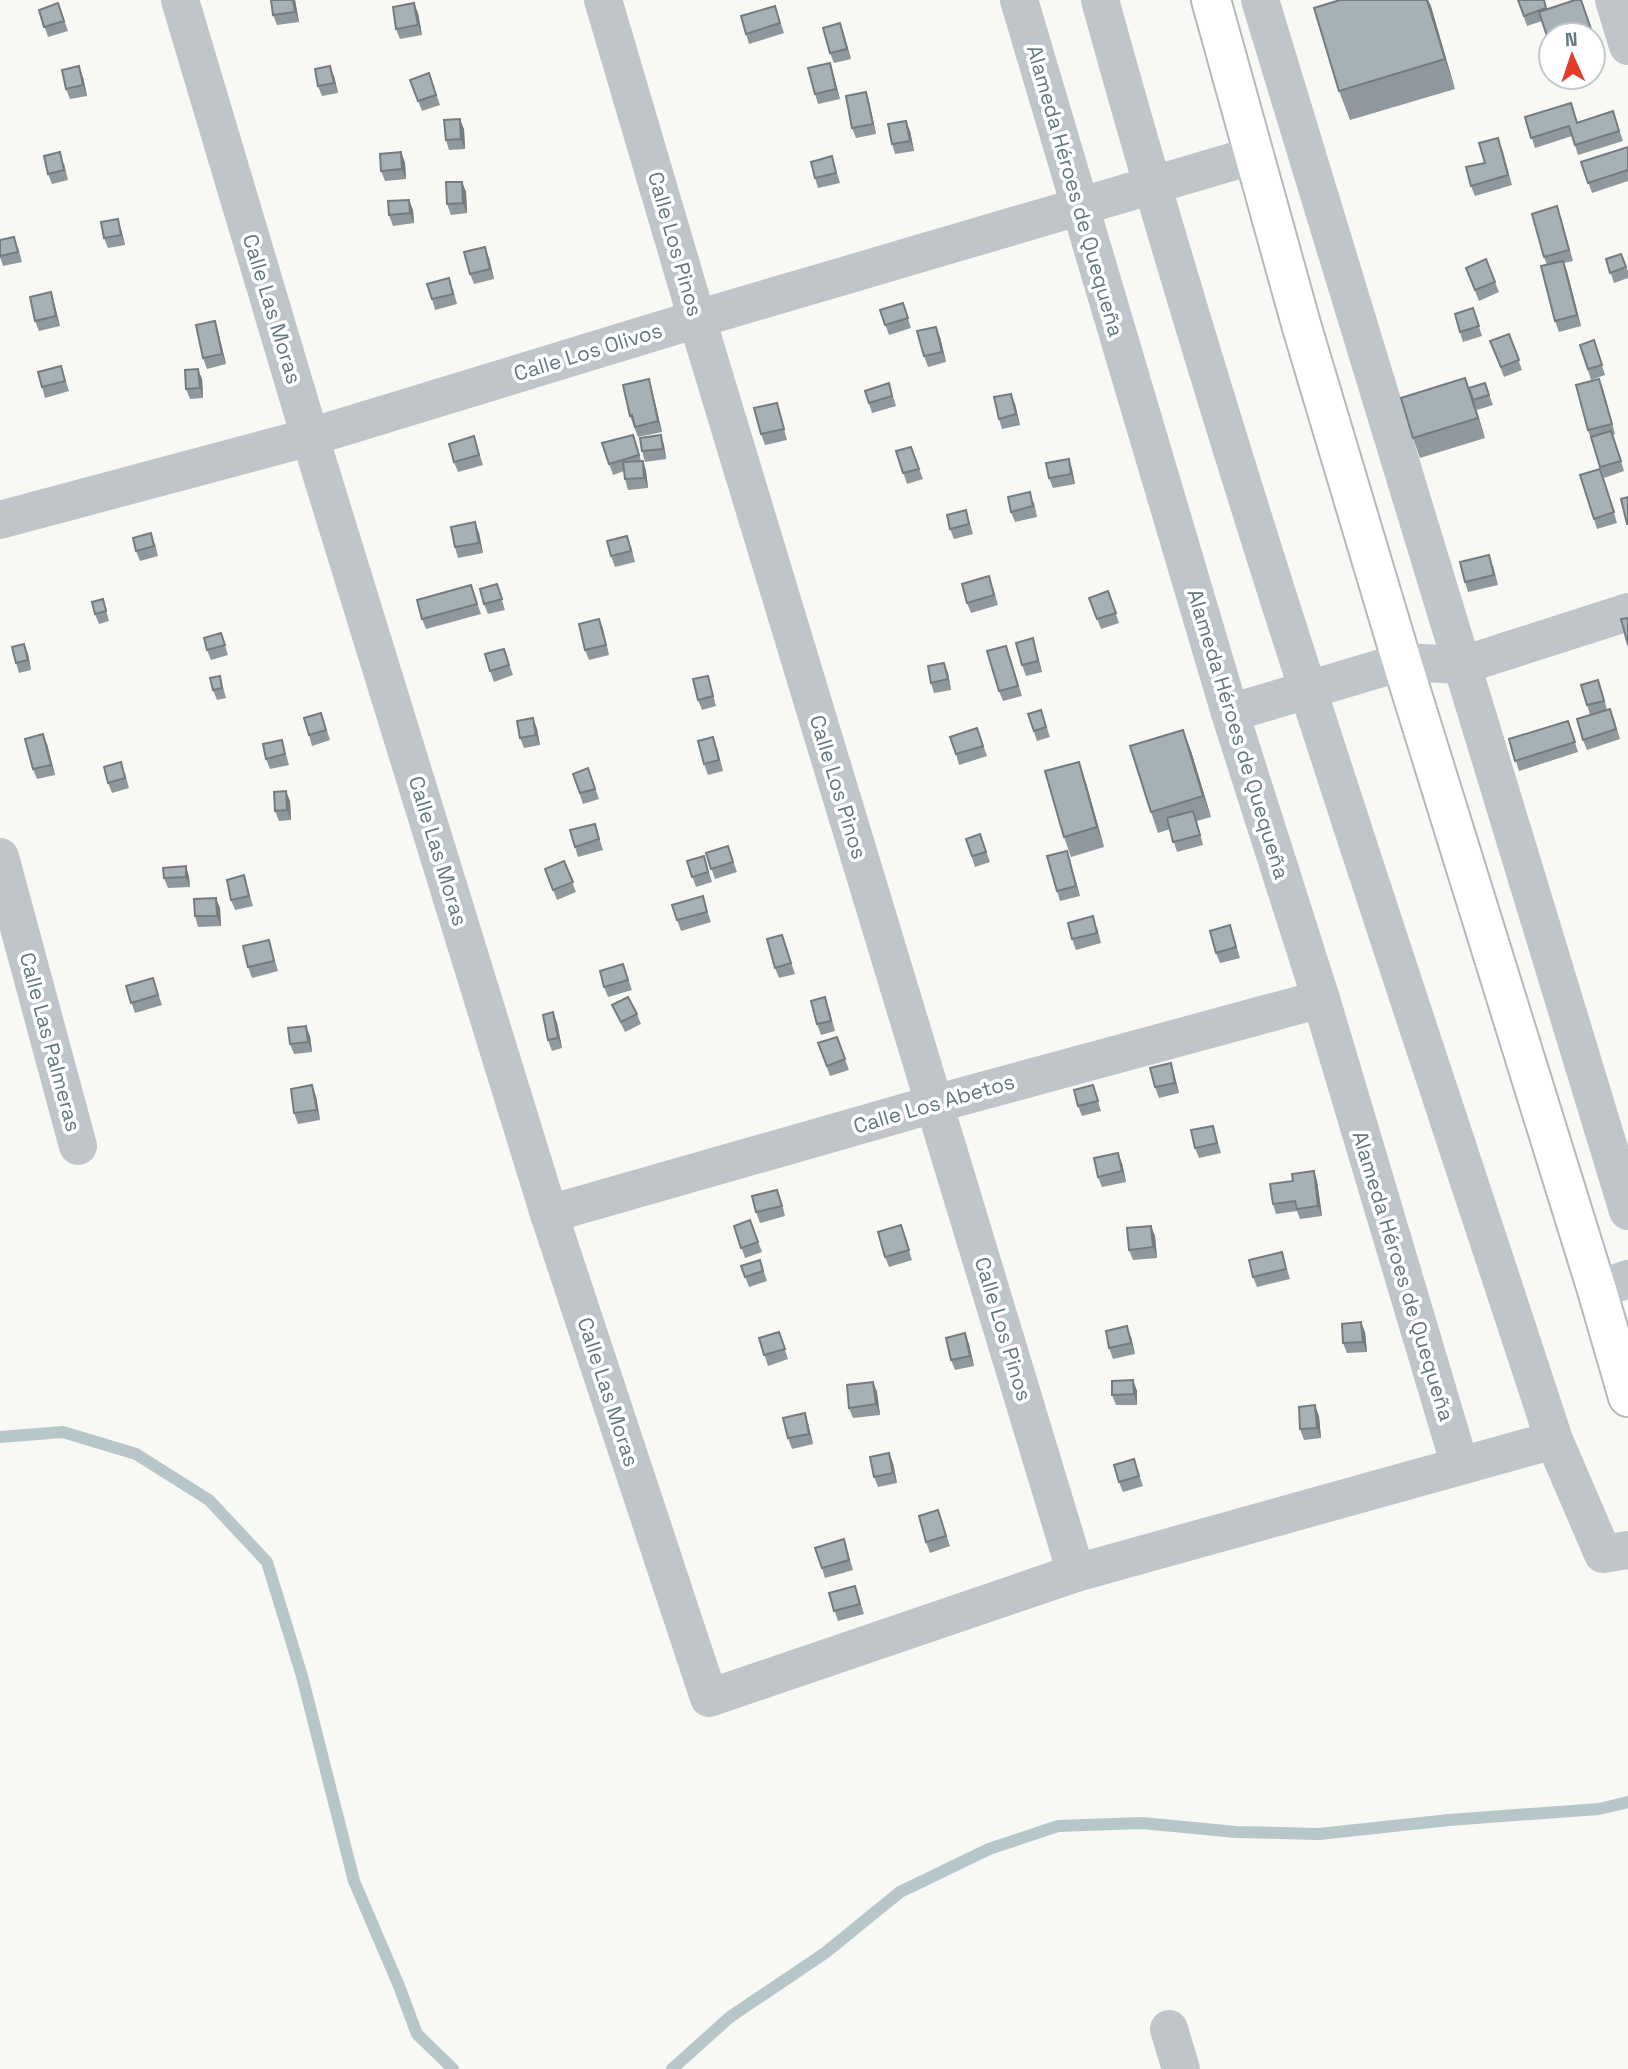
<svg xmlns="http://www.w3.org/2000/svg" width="1628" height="2069" font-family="'Space Grotesk',sans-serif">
<rect width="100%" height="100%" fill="#f8f8f5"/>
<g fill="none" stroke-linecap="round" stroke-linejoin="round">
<g stroke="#b7c6c8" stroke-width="12">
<polyline points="0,1437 63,1432 136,1454 209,1500 267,1562 302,1676 354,1881 399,1986 417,2034 453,2069"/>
<polyline points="672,2069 730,2017 825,1953 900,1892 989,1849 1058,1826 1142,1823 1236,1832 1319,1834 1449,1820 1599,1809 1628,1802"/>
</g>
<g stroke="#b3b9bc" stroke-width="42">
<polyline id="primary" points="1211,0 1301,324 1402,662 1597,1290 1628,1397"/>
</g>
<g stroke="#bfc5c8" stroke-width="38">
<polyline points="180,0 310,437 549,1214 709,1698 1076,1573 1554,1440 1603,1554 1628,1550"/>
<polyline points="603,0 697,319 1076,1573"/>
<polyline points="1019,0 1230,713 1321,999 1460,1466"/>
<path d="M1100,0c133,485 298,962 454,1440"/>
<polyline points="1260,0 1628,1211"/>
<polyline points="1614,0 1628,46"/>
<polyline points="0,520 310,437 697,319 1255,155"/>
<polyline points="1230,713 1402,662 1463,665 1628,612"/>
<polyline points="0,857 78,1146"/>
<polyline points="549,1214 934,1104 1321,999"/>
<polyline points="1597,1290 1628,1279"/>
<polyline points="1169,2029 1181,2069"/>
</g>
<use href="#primary" stroke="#fff" stroke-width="38"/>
</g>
<g fill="#8f989c">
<polygon points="271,0 295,0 299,22 277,25 273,15"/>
<polygon points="1340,0 1428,0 1455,89 1350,120 1339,91"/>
<polygon points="1518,0 1547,9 1581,0 1588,18 1604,67 1593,71 1593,35 1542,21 1527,26"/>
<polygon points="58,3 68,31 48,37 39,10"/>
<polygon points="775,6 784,33 749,44 746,34"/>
<polygon points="418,13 422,35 400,39 396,29"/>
<polygon points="840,23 851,59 834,63 830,53"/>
<polygon points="429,73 440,105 422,111 410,80"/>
<polygon points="833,73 840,99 818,104 815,94"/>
<polygon points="334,76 338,93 322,96 318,86"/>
<polygon points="83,77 87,96 70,99 66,89"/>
<polygon points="1561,77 1574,77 1562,81"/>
<polygon points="866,92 869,102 876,134 856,138 852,128"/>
<polygon points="1613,111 1623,141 1578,155 1572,136 1535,148 1525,117 1577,122"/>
<polygon points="464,129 465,149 449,150 446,140"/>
<polygon points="910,131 914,151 895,154 892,144"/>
<polygon points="1628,147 1628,181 1592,193 1581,162"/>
<polygon points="1502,148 1512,185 1475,196 1471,186 1485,163"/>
<polygon points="401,152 405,163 406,179 385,181 381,171"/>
<polygon points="832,156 840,183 818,188 815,178"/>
<polygon points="64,163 68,180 52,184 48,174"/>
<polygon points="462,182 466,192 467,213 451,215 447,204"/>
<polygon points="413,210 414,223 393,226 389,215"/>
<polygon points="1561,217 1573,261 1564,263 1581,326 1559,332 1555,321 1547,265 1544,257"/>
<polygon points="121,229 125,245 108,248 104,238"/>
<polygon points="0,240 18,247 22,262 3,266 0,257"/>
<polygon points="1621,254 1628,271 1628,278 1614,283 1606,259"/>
<polygon points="489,258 494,279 474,284 470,274"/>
<polygon points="1470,278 1495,282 1499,292 1479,301"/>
<polygon points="453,289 457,304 435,310 432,299"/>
<polygon points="51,292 60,326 39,331 35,321"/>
<polygon points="903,303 911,328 889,335 880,310"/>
<polygon points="1473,308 1482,336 1463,342 1460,332"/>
<polygon points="215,321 218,331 226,364 207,369 203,358"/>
<polygon points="1509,334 1522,370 1504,377 1490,341"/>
<polygon points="940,337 946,362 928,367 924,356"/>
<polygon points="1594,340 1605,375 1591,380 1580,345"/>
<polygon points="61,366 69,391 45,398 42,387"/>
<polygon points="202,379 203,398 190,399 186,389"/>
<polygon points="1599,379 1615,434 1613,435 1624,471 1604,478 1588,430"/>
<polygon points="889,383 896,406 872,413 865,391"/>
<polygon points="1485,383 1493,405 1477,410 1475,406 1485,438 1420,458 1413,438 1469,389"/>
<polygon points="652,390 662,432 638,437 630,416"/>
<polygon points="1015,404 1020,425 1002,429 999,419"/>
<polygon points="780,413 787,440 765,445 761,434"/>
<polygon points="661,435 664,445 666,459 645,462 642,451"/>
<polygon points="474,436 483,465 458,472 454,462"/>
<polygon points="602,443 637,445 641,461 643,461 646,471 648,488 628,490 625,479 624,471 613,475"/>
<polygon points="911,447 923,479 907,484 896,451"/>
<polygon points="1069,459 1072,469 1075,484 1053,488 1049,478"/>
<polygon points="1604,479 1617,523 1597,529 1594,519"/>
<polygon points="1034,502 1037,517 1015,522 1011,512"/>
<polygon points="969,520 973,534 954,539 950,529"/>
<polygon points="479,533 483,553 458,558 455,547"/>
<polygon points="155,543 158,556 140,561 136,551"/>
<polygon points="631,546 635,562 615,567 611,556"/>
<polygon points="1493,565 1498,585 1468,592 1465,582"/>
<polygon points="497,584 505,610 488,614 484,604"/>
<polygon points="471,585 481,614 426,629 422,619"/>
<polygon points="993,587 998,605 971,613 967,603"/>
<polygon points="1108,591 1119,623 1101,629 1089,598"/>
<polygon points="103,599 109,621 99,624 95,614"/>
<polygon points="599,619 609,655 589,660 585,650"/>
<polygon points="221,633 228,655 211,660 207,650"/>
<polygon points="24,644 28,654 31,670 19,673 16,663"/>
<polygon points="504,649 513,675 494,682 490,671"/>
<polygon points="1036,649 1042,672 1026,676 1022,665"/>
<polygon points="1010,656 1022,696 1003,701 999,691"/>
<polygon points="948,673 951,690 934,693 931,683"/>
<polygon points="220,676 226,698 217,700 213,690"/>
<polygon points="708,676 716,706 702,710 698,700"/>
<polygon points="1602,690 1607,710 1614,719 1620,739 1587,750 1583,740 1590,715 1587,705"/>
<polygon points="1041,710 1050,737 1037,741 1028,714"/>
<polygon points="533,718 537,729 540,745 524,748 520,738"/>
<polygon points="1568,721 1578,752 1519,771 1509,739"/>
<polygon points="325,724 330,740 312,746 309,735"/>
<polygon points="977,728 987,756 959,765 956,754"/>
<polygon points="1183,730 1191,751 1211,817 1197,821 1203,845 1177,852 1170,829 1158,833 1151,812"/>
<polygon points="282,740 289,765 270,769 266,759"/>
<polygon points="47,744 55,775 37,779 33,769"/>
<polygon points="717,747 723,771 708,775 704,764"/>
<polygon points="1079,762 1086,783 1104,847 1071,857 1064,837"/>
<polygon points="588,768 599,799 583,804 573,774"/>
<polygon points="125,773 129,788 112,793 108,783"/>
<polygon points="290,801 291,820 279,821 275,811"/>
<polygon points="598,834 603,850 578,857 575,847"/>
<polygon points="980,834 990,862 975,867 966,839"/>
<polygon points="728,846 737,872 715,879 706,853"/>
<polygon points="1067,851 1080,896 1060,901 1057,891"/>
<polygon points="704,856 712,882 696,887 687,861"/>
<polygon points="564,861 576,892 557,900 545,869"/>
<polygon points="186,866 189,877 190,887 168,888 164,878"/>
<polygon points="244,875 253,906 235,910 231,900"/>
<polygon points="706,907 711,922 681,931 677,920"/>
<polygon points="220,908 221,926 198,927 195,916"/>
<polygon points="1230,925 1240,958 1220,963 1216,953"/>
<polygon points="1097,927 1101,943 1076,950 1072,939"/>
<polygon points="782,935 795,974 779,978 775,968"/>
<polygon points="269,940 278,971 252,978 248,967"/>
<polygon points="623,964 632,990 608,997 604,987"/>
<polygon points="153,978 162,1005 135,1013 126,986"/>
<polygon points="612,1005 637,1014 641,1024 625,1032"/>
<polygon points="829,1008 835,1031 821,1035 817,1024"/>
<polygon points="553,1012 557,1023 562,1048 552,1051 548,1040"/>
<polygon points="310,1036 312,1052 294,1054 290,1044"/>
<polygon points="837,1037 849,1070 830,1076 818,1043"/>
<polygon points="1171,1063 1179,1093 1159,1098 1155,1087"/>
<polygon points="1093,1085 1101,1111 1082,1116 1078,1106"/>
<polygon points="316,1096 320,1120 298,1124 294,1113"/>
<polygon points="1213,1126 1221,1153 1199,1158 1195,1148"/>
<polygon points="1122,1163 1126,1182 1102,1187 1098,1177"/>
<polygon points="1314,1171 1317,1181 1322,1216 1300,1219 1297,1211 1276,1214 1273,1204 1293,1181"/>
<polygon points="781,1200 785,1216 760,1223 756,1212"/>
<polygon points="750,1220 762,1252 745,1258 734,1226"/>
<polygon points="901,1225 912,1260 889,1267 885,1257"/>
<polygon points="1155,1236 1157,1258 1133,1260 1129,1250"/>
<polygon points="1282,1252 1290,1279 1257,1287 1253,1277"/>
<polygon points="760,1260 767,1281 749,1287 741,1266"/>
<polygon points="779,1332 788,1359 768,1366 759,1338"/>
<polygon points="1365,1332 1367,1352 1347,1353 1343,1343"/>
<polygon points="965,1333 969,1344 974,1366 955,1370 951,1360"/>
<polygon points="1131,1337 1135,1354 1113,1359 1109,1348"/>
<polygon points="1133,1380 1137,1391 1137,1405 1116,1405 1112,1395"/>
<polygon points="873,1382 877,1392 880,1415 853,1418 849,1408"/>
<polygon points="1319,1416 1321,1438 1304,1440 1300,1429"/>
<polygon points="808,1423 813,1444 792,1449 788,1438"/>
<polygon points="1134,1459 1143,1486 1123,1492 1119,1482"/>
<polygon points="893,1463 897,1483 878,1487 874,1477"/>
<polygon points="938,1510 950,1546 930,1553 926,1542"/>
<polygon points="844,1539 853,1570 825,1578 822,1568"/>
<polygon points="855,1586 864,1614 838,1621 829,1593"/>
</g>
<g fill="#747c7f">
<polygon points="293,0 295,0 299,22 295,12"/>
<polygon points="1427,0 1428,0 1431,6 1455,89 1445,59"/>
<polygon points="414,3 418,13 422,35 418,25"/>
<polygon points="840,23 844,34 851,59 847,49"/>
<polygon points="830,63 833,73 840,99 836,89"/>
<polygon points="79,66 83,77 87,96 83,85"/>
<polygon points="330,66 334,76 338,93 334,83"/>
<polygon points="866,92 869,102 876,134 873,124"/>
<polygon points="460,119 464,129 465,149 461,139"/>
<polygon points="906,121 910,131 914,151 910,141"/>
<polygon points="401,152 405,163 406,179 402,169"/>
<polygon points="462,182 466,192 467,213 463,203"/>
<polygon points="409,200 413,210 414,223 410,213"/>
<polygon points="118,219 121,229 125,245 121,235"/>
<polygon points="485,247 489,258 494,279 490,269"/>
<polygon points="1563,261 1567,271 1581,326 1577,315"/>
<polygon points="51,292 54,302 60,326 56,316"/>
<polygon points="215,321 218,331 226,364 222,354"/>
<polygon points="936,327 940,337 946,362 942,352"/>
<polygon points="198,369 202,379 203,398 200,388"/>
<polygon points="1465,378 1473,398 1485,438 1478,418"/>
<polygon points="649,379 652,390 662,432 658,421"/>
<polygon points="1599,379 1603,389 1615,434 1612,424"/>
<polygon points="1011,394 1015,404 1020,425 1016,414"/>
<polygon points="661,435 664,445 666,459 663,449"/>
<polygon points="1069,459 1072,469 1075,484 1071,474"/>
<polygon points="643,461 646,471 648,488 644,478"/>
<polygon points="475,522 479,533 483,553 479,543"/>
<polygon points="599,619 603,629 609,655 606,645"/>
<polygon points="1033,638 1036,649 1042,672 1038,661"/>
<polygon points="24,644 28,654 31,670 28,660"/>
<polygon points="944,663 948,673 951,690 948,679"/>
<polygon points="533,718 537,729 540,745 536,735"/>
<polygon points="1183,730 1191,751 1211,817 1203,796"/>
<polygon points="43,734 47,744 55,775 51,765"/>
<polygon points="1079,762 1086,783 1104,847 1097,827"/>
<polygon points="286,791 290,801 291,820 287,810"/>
<polygon points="1067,851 1070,861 1080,896 1076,886"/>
<polygon points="186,866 189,877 190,887 186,877"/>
<polygon points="216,898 220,908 221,926 217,916"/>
<polygon points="553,1012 557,1023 562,1048 558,1038"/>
<polygon points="306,1026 310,1036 312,1052 308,1042"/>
<polygon points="1171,1063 1174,1073 1179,1093 1175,1083"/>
<polygon points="312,1085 316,1096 320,1120 317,1110"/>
<polygon points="1118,1153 1122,1163 1126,1182 1122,1171"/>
<polygon points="1314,1171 1317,1181 1322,1216 1318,1206"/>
<polygon points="1151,1226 1155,1236 1157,1258 1153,1247"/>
<polygon points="1361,1322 1365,1332 1367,1352 1363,1342"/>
<polygon points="1127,1326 1131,1337 1135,1354 1131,1343"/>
<polygon points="965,1333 969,1344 974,1366 970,1356"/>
<polygon points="1133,1380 1137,1391 1137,1405 1134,1394"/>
<polygon points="873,1382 877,1392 880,1415 876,1404"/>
<polygon points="1315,1405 1319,1416 1321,1438 1317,1428"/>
<polygon points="805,1413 808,1423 813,1444 809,1434"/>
<polygon points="889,1453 893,1463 897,1483 893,1473"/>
</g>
<g fill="#a6b1b5" stroke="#747c7f" stroke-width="2">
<polygon points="271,0 293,0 295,12 273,15"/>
<polygon points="1340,0 1427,0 1445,59 1339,91 1314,8"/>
<polygon points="1518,0 1544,0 1546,8 1524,16"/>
<polygon points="1575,0 1581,0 1593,35 1551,35 1551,48 1539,12"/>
<polygon points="58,3 64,21 44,27 39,10"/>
<polygon points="414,3 418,25 396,29 393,7"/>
<polygon points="775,6 780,23 746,34 741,16"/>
<polygon points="840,23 847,49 830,53 823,28"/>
<polygon points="1593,36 1596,47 1593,48"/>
<polygon points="830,63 836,89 815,94 808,68"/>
<polygon points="79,66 83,85 66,89 62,70"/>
<polygon points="330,66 334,83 318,86 315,69"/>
<polygon points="429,73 436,95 418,101 410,80"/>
<polygon points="866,92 873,124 852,128 846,96"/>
<polygon points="1571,103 1577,123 1613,111 1619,131 1575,145 1569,126 1531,138 1525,117"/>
<polygon points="460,119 461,139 446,140 444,120"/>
<polygon points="906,121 910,141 892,144 888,124"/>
<polygon points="1498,138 1508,175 1471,186 1466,167 1485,163 1479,143"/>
<polygon points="1628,147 1628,170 1588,183 1581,162"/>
<polygon points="60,152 64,170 48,174 44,156"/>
<polygon points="401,152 402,169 381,171 380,154"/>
<polygon points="832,156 836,173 815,178 811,162"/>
<polygon points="446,182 462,182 463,203 447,204"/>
<polygon points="409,200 410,213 389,215 388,201"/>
<polygon points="1557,206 1569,250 1544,257 1532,214"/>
<polygon points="118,219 121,235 104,238 101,222"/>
<polygon points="14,237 18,252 0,256 0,240"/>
<polygon points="485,247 490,269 470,274 464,252"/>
<polygon points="1621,254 1626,267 1610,273 1606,259"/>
<polygon points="1486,259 1495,282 1475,290 1466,268"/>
<polygon points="1563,261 1577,315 1555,321 1541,266"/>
<polygon points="449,278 453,294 432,299 427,284"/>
<polygon points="51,292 56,316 35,321 30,297"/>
<polygon points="903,303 908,318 885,325 880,310"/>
<polygon points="1473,308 1479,326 1460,332 1455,314"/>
<polygon points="215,321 222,354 203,358 196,325"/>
<polygon points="936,327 942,352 924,356 917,331"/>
<polygon points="1509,334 1519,360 1501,367 1490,341"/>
<polygon points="1594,340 1602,365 1588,369 1580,345"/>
<polygon points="61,366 65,381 42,387 38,372"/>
<polygon points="198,369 200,388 186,389 185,370"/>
<polygon points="1465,378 1478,418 1413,438 1401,398"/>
<polygon points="649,379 658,421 635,427 632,415 630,416 623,385"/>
<polygon points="1599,379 1612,424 1588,430 1576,385"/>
<polygon points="889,383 892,396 869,403 865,391"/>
<polygon points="1485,383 1489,395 1473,400 1469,388"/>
<polygon points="1011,394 1016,414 999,419 994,397"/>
<polygon points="777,403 784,429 761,434 754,408"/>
<polygon points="1611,431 1621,461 1600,467 1591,437"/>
<polygon points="633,435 639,455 609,464 602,443"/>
<polygon points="661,435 663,449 642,451 640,438"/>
<polygon points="474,436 479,455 454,462 449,444"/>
<polygon points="911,447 919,469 903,473 896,451"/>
<polygon points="1069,459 1071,474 1049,478 1046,463"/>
<polygon points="643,461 644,478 625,479 623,462"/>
<polygon points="1600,469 1614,512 1594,519 1580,475"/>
<polygon points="1030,492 1033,506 1011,512 1008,497"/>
<polygon points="1628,497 1628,524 1627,524 1621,499"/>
<polygon points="966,510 969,524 950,529 947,515"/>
<polygon points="475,522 479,543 455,547 451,527"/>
<polygon points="151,533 154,546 136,551 133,538"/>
<polygon points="627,536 631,551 611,556 607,541"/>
<polygon points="1489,555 1494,575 1465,582 1460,562"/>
<polygon points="989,576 994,595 967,603 962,584"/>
<polygon points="497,584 502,599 484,604 480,589"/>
<polygon points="471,585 477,604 422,619 417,600"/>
<polygon points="1108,591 1116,613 1097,619 1089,598"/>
<polygon points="103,599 106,611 95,614 92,602"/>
<polygon points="1628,618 1628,645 1621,619"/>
<polygon points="599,619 606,645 585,650 579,624"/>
<polygon points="221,633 225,645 207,650 204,638"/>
<polygon points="1033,638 1038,661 1022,665 1016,643"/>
<polygon points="24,644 28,660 16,663 12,647"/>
<polygon points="1006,646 1018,686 999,691 987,651"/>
<polygon points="504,649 509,665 490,671 485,654"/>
<polygon points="944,663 948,679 931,683 928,666"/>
<polygon points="220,676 222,688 213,690 210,678"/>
<polygon points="708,676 713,696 698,700 693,679"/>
<polygon points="1598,680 1604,701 1587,705 1581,685"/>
<polygon points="1610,709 1616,729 1583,740 1577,719"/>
<polygon points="1041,710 1046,727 1034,731 1028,714"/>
<polygon points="321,713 326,730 309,735 304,718"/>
<polygon points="533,718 536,735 520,738 517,721"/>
<polygon points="1568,721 1575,742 1515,761 1509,739"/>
<polygon points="977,728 983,746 956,754 950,737"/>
<polygon points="1183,730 1203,796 1151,812 1130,746"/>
<polygon points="43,734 51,765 33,769 25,739"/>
<polygon points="713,737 719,760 704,764 698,741"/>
<polygon points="282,740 285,754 266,759 263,744"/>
<polygon points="121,762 125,778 108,783 104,767"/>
<polygon points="1079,762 1097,827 1064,837 1045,771"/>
<polygon points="588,768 595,789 580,793 573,774"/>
<polygon points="286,791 287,810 275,811 274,792"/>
<polygon points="1193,811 1200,835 1173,842 1167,818"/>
<polygon points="595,824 599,839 575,847 570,830"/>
<polygon points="980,834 986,852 972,856 966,839"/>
<polygon points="728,846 733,862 711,869 706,853"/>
<polygon points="1067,851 1076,886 1057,891 1047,856"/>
<polygon points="704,856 708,872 692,877 687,861"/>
<polygon points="564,861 573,882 553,890 545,869"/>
<polygon points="186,866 186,877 164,878 163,868"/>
<polygon points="244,875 249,896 231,900 227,880"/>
<polygon points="703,896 707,912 677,920 672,905"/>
<polygon points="216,898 217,916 195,916 194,899"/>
<polygon points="1093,916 1097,933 1072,939 1068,923"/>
<polygon points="1230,925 1236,947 1216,953 1210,931"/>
<polygon points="782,935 791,963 775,968 767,939"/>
<polygon points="269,940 274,961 248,967 243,946"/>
<polygon points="623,964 628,980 604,987 600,971"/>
<polygon points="153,978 158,995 131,1003 126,986"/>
<polygon points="628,997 637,1014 621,1022 612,1005"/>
<polygon points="825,997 831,1021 817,1024 811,1001"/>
<polygon points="553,1012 558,1038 548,1040 543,1015"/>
<polygon points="306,1026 308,1042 290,1044 288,1028"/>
<polygon points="837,1037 845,1059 827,1066 818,1043"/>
<polygon points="1171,1063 1175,1083 1155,1087 1150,1068"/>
<polygon points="312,1085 317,1110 294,1113 291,1089"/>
<polygon points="1093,1085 1098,1101 1078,1106 1074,1090"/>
<polygon points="1213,1126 1217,1143 1195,1148 1191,1130"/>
<polygon points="1118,1153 1122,1171 1098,1177 1094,1158"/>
<polygon points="1314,1171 1318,1206 1297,1209 1295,1201 1273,1204 1270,1184 1293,1181 1292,1174"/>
<polygon points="777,1190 782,1206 756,1212 752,1196"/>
<polygon points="750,1220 758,1242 741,1248 734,1226"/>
<polygon points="901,1225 909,1250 885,1257 878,1232"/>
<polygon points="1151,1226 1153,1247 1129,1250 1127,1228"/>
<polygon points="1282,1252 1286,1269 1253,1277 1249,1260"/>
<polygon points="760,1260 763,1271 745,1277 741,1266"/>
<polygon points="1361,1322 1363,1342 1343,1343 1342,1324"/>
<polygon points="1127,1326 1131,1343 1109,1348 1106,1331"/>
<polygon points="779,1332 785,1349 764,1355 759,1338"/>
<polygon points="965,1333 970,1356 951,1360 946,1338"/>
<polygon points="1133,1380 1134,1394 1112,1395 1112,1381"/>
<polygon points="873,1382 876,1404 849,1408 847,1385"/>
<polygon points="1315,1405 1317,1428 1300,1429 1299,1407"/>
<polygon points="805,1413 809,1434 788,1438 783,1418"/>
<polygon points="889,1453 893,1473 874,1477 870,1457"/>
<polygon points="1134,1459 1139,1476 1119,1482 1114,1465"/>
<polygon points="938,1510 946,1536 926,1542 919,1516"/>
<polygon points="844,1539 849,1560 822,1568 815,1548"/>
<polygon points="855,1586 860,1604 834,1611 829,1593"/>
</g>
<g text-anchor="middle" stroke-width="7" stroke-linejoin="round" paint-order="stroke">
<g font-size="21" fill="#637881" stroke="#fff">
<text transform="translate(1075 191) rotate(74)" y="7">Alameda Héroes de Quequeña</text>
<text transform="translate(675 244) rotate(74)" y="7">Calle Los Pinos</text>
<text transform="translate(272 309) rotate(73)" y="7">Calle Las Moras</text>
<text transform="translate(588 352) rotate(-17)" y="7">Calle Los Olivos</text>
<text transform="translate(1238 734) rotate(73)" y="7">Alameda Héroes de Quequeña</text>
<text transform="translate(838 787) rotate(73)" y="7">Calle Los Pinos</text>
<text transform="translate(438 851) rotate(73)" y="7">Calle Las Moras</text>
<text transform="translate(50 1042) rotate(75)" y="7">Calle Las Palmeras</text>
<text transform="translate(934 1104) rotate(-16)" y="7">Calle Los Abetos</text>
<text transform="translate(1403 1276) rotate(73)" y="7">Alameda Héroes de Quequeña</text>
<text transform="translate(1003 1329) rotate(73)" y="7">Calle Los Pinos</text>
<text transform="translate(608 1392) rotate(72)" y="7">Calle Las Moras</text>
</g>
</g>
<g transform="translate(1572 56) rotate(357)"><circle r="33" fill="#ffffff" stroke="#c1c9cd" stroke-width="2"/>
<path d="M0-5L12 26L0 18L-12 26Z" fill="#e53b29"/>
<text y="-10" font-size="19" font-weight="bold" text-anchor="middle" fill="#637881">N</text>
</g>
</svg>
